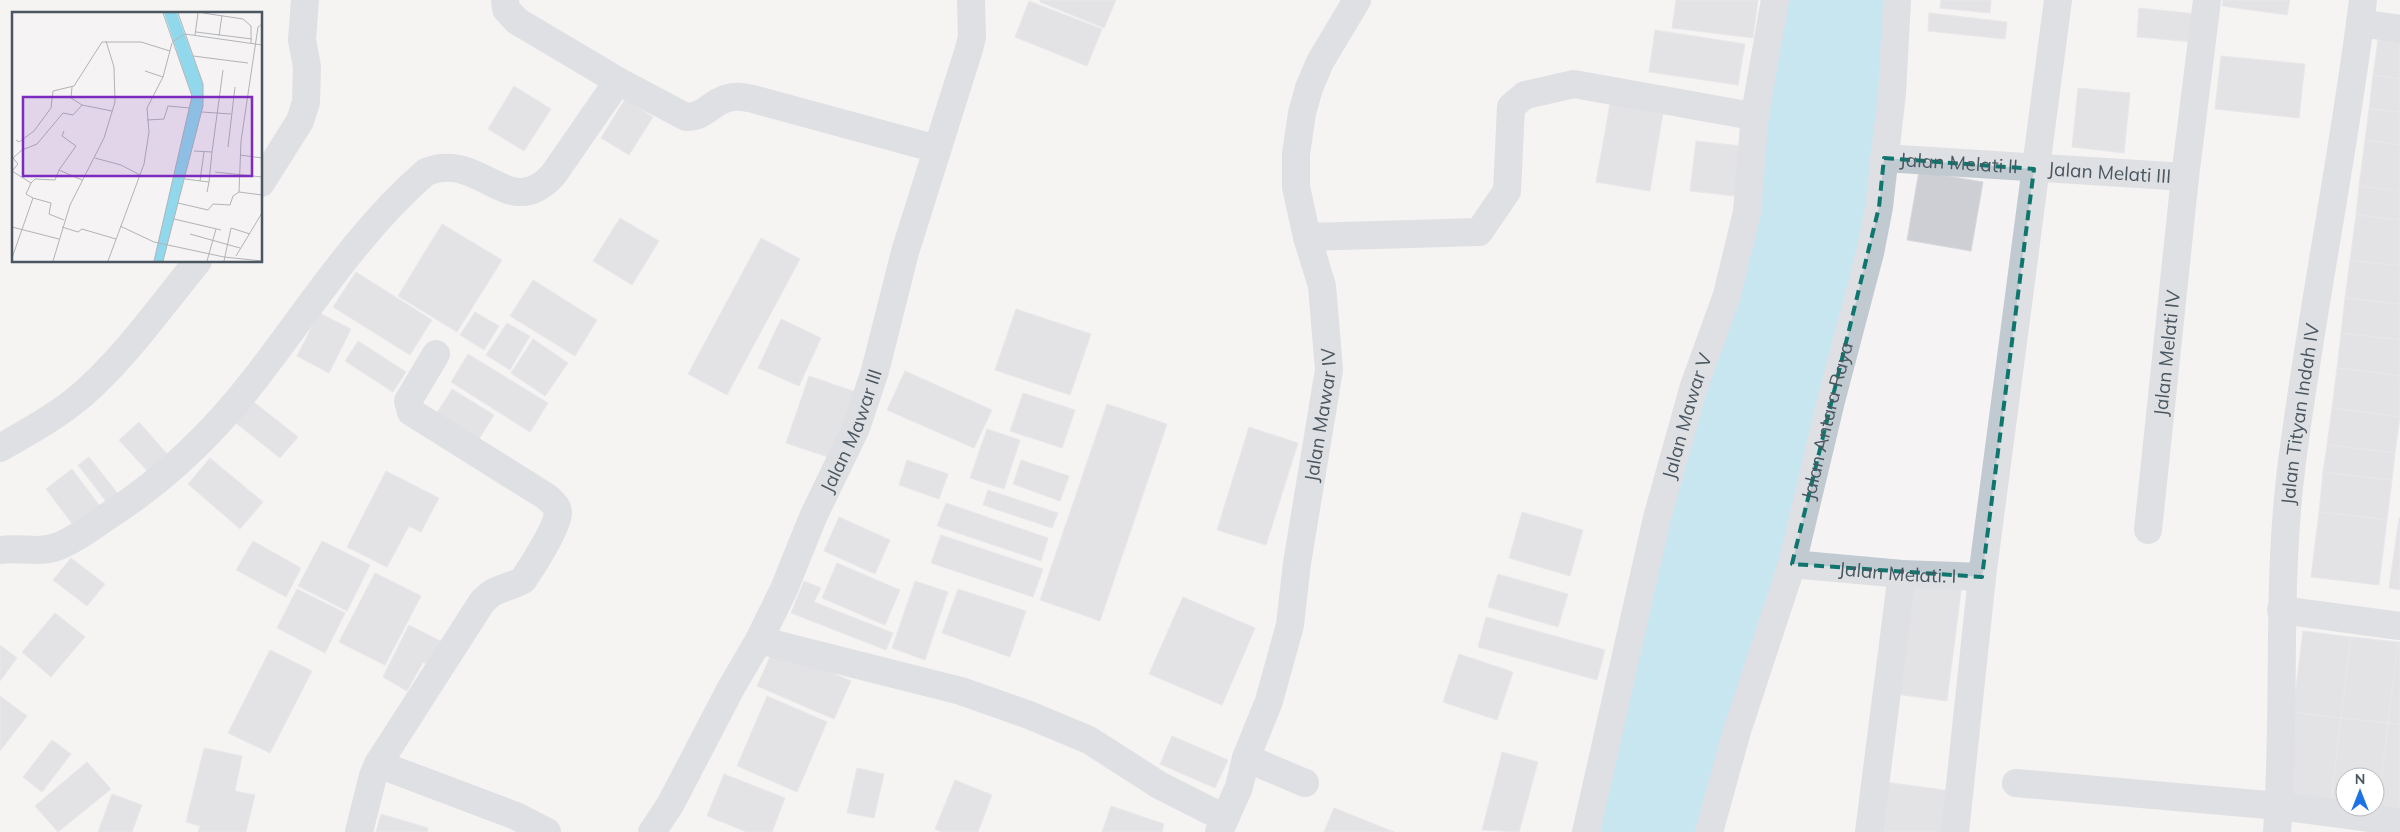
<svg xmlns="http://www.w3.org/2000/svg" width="2400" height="832" font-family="Mulish,sans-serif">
<rect width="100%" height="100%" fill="#f5f3f3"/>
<polygon fill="#91d8ec" points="1775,0 1895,0 1884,158 1712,832 1586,832 1727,295"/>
<g fill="#cdcfd5" stroke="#d7d9de">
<polygon points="1040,0 1116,0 1104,28 1040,2"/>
<polygon points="1676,0 1758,0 1753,38 1672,28"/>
<polygon points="1941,0 1991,0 1990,13 1940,8"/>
<polygon points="2223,0 2290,0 2287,15 2222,6"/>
<polygon points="1029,1 1102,29 1087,66 1015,37"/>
<polygon points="2139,8 2197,14 2194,42 2137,37"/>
<polygon points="1929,13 2007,22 2005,39 1928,31"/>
<polygon points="1655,30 1745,44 1738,85 1649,72"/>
<polygon points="2378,40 2400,42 2400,79 2373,75"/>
<polygon points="2221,56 2305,64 2299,118 2215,109"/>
<polygon points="2373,75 2400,79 2400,112 2369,109"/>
<polygon points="514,86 551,109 524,151 488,129"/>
<polygon points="2078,88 2130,93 2124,153 2072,147"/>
<polygon points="625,99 653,117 629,155 601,138"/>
<polygon points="1610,104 1663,113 1650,191 1596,182"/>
<polygon points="2369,109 2400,112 2400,145 2365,140"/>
<polygon points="2365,140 2400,145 2400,191 2359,186"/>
<polygon points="1696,141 1751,147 1745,197 1690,191"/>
<polygon points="1919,171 1983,182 1971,251 1907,240"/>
<polygon points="2359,186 2400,191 2400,220 2356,215"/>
<polygon points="2356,215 2400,220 2400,266 2350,260"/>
<polygon points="620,218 659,241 632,285 593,261"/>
<polygon points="442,224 502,260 457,332 398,296"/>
<polygon points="761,238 800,259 727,395 688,374"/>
<polygon points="2350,260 2400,266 2400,304 2345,298"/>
<polygon points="356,272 432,320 410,355 333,307"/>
<polygon points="533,280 597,320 575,356 510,316"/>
<polygon points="2345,298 2400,304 2400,340 2341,333"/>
<polygon points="1016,309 1091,334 1070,395 995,370"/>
<polygon points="475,312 499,326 484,350 460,335"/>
<polygon points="319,313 351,329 329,373 297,356"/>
<polygon points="781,319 821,338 799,386 758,368"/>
<polygon points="507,323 530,336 510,370 486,355"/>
<polygon points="2341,333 2400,340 2400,376 2337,368"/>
<polygon points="533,339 568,363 545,396 511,373"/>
<polygon points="358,341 406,372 393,392 345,361"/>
<polygon points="468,354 548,403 530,432 451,382"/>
<polygon points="2337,368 2400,376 2400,417 2332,408"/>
<polygon points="905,371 992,410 974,448 887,410"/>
<polygon points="809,376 856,392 834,459 786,443"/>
<polygon points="452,389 494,415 479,439 437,413"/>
<polygon points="1023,393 1075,410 1062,448 1010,431"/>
<polygon points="250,399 298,437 280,458 232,420"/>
<polygon points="1107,404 1167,424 1100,621 1040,600"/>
<polygon points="2332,408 2400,417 2395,453 2327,445"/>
<polygon points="139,422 168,455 149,473 119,440"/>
<polygon points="1249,427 1298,443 1266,545 1217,530"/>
<polygon points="987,429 1020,440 1004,489 970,478"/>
<polygon points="2327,445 2395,453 2392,480 2323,472"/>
<polygon points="89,457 119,495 108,504 78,465"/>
<polygon points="210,458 263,502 240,529 188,484"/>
<polygon points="907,460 948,474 939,499 899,485"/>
<polygon points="1021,460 1069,476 1060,501 1013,484"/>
<polygon points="72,469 102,509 76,529 46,489"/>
<polygon points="386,471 439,498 421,532 409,526 387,567 347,547"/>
<polygon points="2323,472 2392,480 2387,520 2319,512"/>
<polygon points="988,490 1058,513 1052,528 983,505"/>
<polygon points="946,503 1048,538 1041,561 937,526"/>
<polygon points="1522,512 1583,530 1570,576 1509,558"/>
<polygon points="2319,512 2387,520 2379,585 2311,577"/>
<polygon points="839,517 890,540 875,574 824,551"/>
<polygon points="2399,518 2400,518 2400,590 2389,588"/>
<polygon points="941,535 1043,569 1033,597 931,563"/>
<polygon points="253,541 301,568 286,597 236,570"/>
<polygon points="322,541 370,565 347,611 298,586"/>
<polygon points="71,558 105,584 87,606 53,580"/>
<polygon points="837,563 900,590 885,625 822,598"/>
<polygon points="375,573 421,596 385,665 339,642"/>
<polygon points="1498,574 1568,594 1558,627 1488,607"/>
<polygon points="1910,577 1962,584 1947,701 1895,694"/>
<polygon points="804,581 821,588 814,602 893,633 886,650 791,613"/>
<polygon points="915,581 948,592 925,660 892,648"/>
<polygon points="297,589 345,613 325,653 277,628"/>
<polygon points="958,589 1026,611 1010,657 942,633"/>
<polygon points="1183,597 1255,628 1222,705 1149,674"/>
<polygon points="55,613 85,637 51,677 22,652"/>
<polygon points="1486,617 1605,650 1597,680 1478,647"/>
<polygon points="409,625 446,644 434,668 423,662 407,691 383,677"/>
<polygon points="2303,631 2351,637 2341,718 2293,712"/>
<polygon points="2351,637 2398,642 2388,723 2341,718"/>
<polygon points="2398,642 2400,642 2400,725 2388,723"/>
<polygon points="0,645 17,658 0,681"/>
<polygon points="774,648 851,681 834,719 757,686"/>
<polygon points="270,650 312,671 270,753 228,733"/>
<polygon points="1459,654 1513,672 1497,720 1443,702"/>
<polygon points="0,696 27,716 0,751"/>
<polygon points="767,696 827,722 797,792 737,766"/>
<polygon points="2293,712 2341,718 2331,800 2283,795"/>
<polygon points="2341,718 2388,723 2378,806 2375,805 2375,777 2345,777 2345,802 2331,800"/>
<polygon points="2388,723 2400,725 2400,808 2378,806"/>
<polygon points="1172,736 1228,760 1215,788 1160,764"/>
<polygon points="52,740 71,754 42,792 23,777"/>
<polygon points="204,748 242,756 235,791 255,795 246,832 198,832 200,826 186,822"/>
<polygon points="1502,752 1538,762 1519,832 1482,830"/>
<polygon points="87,762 111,789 58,832 35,806"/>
<polygon points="857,768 884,774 874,818 847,813"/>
<polygon points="724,774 785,798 772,832 747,832 707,816"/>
<polygon points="955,780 992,795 978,832 942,832 935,829"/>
<polygon points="1885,782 1951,791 1947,832 1879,832"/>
<polygon points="112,794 142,805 132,832 98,832"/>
<polygon points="1111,806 1164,824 1162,832 1102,832"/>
<polygon points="1334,808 1394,832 1324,832"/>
<polygon points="381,814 428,828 427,832 376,832"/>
</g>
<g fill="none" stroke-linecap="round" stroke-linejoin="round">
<g stroke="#c1cad1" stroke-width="28">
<polyline points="505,0 506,9 517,21 618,81"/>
<polyline points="2360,23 2400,29"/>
<path id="s1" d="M1884,158l301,19"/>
<polyline points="261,183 300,121 306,102 307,67 302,40 305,0"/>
<polyline points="1307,237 1479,232 1507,191 1511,107 1525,95 1574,84 1741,114 1755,114"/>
<path d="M0,448c28,-16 59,-33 83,-54 44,-39 78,-88 115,-133"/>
<path id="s2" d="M2148,530l37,-353 22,-177"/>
<path d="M0,550c20,-3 40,4 59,-4 18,-7 35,-21 52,-32 57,-37 106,-85 147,-139 54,-70 101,-145 168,-203 56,-22 82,52 127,3l65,-94 68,36c27,0 27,-28 67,-18l184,50"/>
<path id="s3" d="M1792,564l110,10 80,3 76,-577"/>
<polyline points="2281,610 2400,626"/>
<polyline points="759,640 961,691 1029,715 1089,740 1159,785 1224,818"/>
<polyline points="1246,758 1305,783"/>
<path d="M378,764l104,-162c14,-16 24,-12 41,-22 9,-13 34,-52 35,-67 0,-7 -6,-11 -11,-16l-136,-85 -3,-11 28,-47"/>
<polyline points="2016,783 2279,806 2400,822"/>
<polyline points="359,832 373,776 378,764 516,816 547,832"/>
<path id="s4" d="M652,832l18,-27 61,-117 28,-48 25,-51 29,-72 43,-89 19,-57 30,-119 64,-203 3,-12 -1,-37"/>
<path id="s5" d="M1219,832l20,-45 7,-29 23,-57 21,-76 7,-62 32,-193 -7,-84 -15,-49 -11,-50v-33l6,-41 7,-25 11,-26 37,-62"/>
<path id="s6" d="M1586,832l71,-314 37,-132 33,-91 20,-83 8,-98 20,-114"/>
<polyline points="1869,832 1902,574"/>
<polyline points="1955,832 1982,577"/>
<path id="s7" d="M2277,832c9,-123 -1,-247 15,-370 20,-155 52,-307 71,-462"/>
</g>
<path stroke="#c1cad1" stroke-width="28" id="s8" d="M1709,832l28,-101 55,-167 39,-163 39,-148 9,-46 13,-114 5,-93"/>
</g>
<path d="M0 0H2400V832H0ZM1884,158l150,11 -52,408 -190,-13 87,-357z" fill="#f5f3f3" fill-opacity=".55" fill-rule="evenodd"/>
<path fill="none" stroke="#0f766e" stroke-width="4" stroke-dasharray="10 6" stroke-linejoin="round" d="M1884,158l150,11 -52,408 -190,-13 87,-357z"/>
<g text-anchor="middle" stroke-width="4" stroke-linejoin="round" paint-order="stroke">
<g font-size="19" fill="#4a5660" stroke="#fff">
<text dy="7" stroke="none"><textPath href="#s1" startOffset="75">Jalan Melati II</textPath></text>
<text dy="7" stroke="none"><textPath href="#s1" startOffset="226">Jalan Melati III</textPath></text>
<text dy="7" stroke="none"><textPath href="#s2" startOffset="178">Jalan Melati IV</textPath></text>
<text dy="7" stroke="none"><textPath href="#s5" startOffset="432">Jalan Mawar IV</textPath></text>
<text dy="7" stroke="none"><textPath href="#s7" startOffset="419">Jalan Tityan Indah IV</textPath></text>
<text dy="7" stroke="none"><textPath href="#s6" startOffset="428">Jalan Mawar V</textPath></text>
<text dy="7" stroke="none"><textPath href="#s8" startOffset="428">Jalan Antara Raya</textPath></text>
<text dy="7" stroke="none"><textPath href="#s4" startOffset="449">Jalan Mawar III</textPath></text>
<text dy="7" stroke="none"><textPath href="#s3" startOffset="106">Jalan Melati. I</textPath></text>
</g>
</g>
<g transform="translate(12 12)">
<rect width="250" height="250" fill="#f5f3f3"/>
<path d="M152,1h13l26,71v22l-40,155h-9l38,-165z" fill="#91d8ec"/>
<path fill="none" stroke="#b1b4b8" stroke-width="1" d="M191,1l40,6 8,7v18M184,20l56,7M173,22l77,11M183,23l3,-22M207,24l3,-21M160,30l13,-8M181,44l55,7M133,59l18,6M60,75l-1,11 11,7M190,100l29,2M135,108l17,-1 4,-13 22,2M4,128l3,2 15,-11 17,-23 2,-17 21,-5 28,-44h39l29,9M216,135l7,-60M182,139l18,1 11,-82M228,143l22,3M83,146l26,7 19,10M47,158l17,-24 -14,-10 2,-5M203,160l47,5M173,167l24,3 -2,10M188,169l4,-29M197,170l3,-30M19,171l4,-4 20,1 4,-10 23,10M227,180l2,-51 17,-114 4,-3M21,186l18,5 -2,11 15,6M166,191l30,7 5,-6 17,1 3,-9 6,-4 23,3M162,207l47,11M108,214l34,16 70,15 38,4M0,215l47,12M50,215l16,5 4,-3 34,10M178,222l50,14M224,244l26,-43M0,246l21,-60 -7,-4 5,-11 -19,-12 6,-7 -5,-6 9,-8 15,-6 26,-31 10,2 9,-10 30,6M41,249l17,-56 34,-67 11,-36 -1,-35 -8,-26M96,249l36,-97 5,-32 -2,-24 16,-31 9,-34M142,249l38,-165 -29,-83M151,249l40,-155v-22l-25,-71M195,249l9,-32M212,249l7,-33 19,6"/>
<path fill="#7b2cbf" fill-opacity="0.15" stroke="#7b2cbf" stroke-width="2.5" d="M11,85h229v79h-229z"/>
<rect width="250" height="250" fill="none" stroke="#4a5660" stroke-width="2.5"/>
</g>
<g transform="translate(2360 792)"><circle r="24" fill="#ffffff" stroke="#b7bbbf"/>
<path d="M0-4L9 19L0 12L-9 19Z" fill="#1d72e4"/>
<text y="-8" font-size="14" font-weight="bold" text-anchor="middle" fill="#4a5660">N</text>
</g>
</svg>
